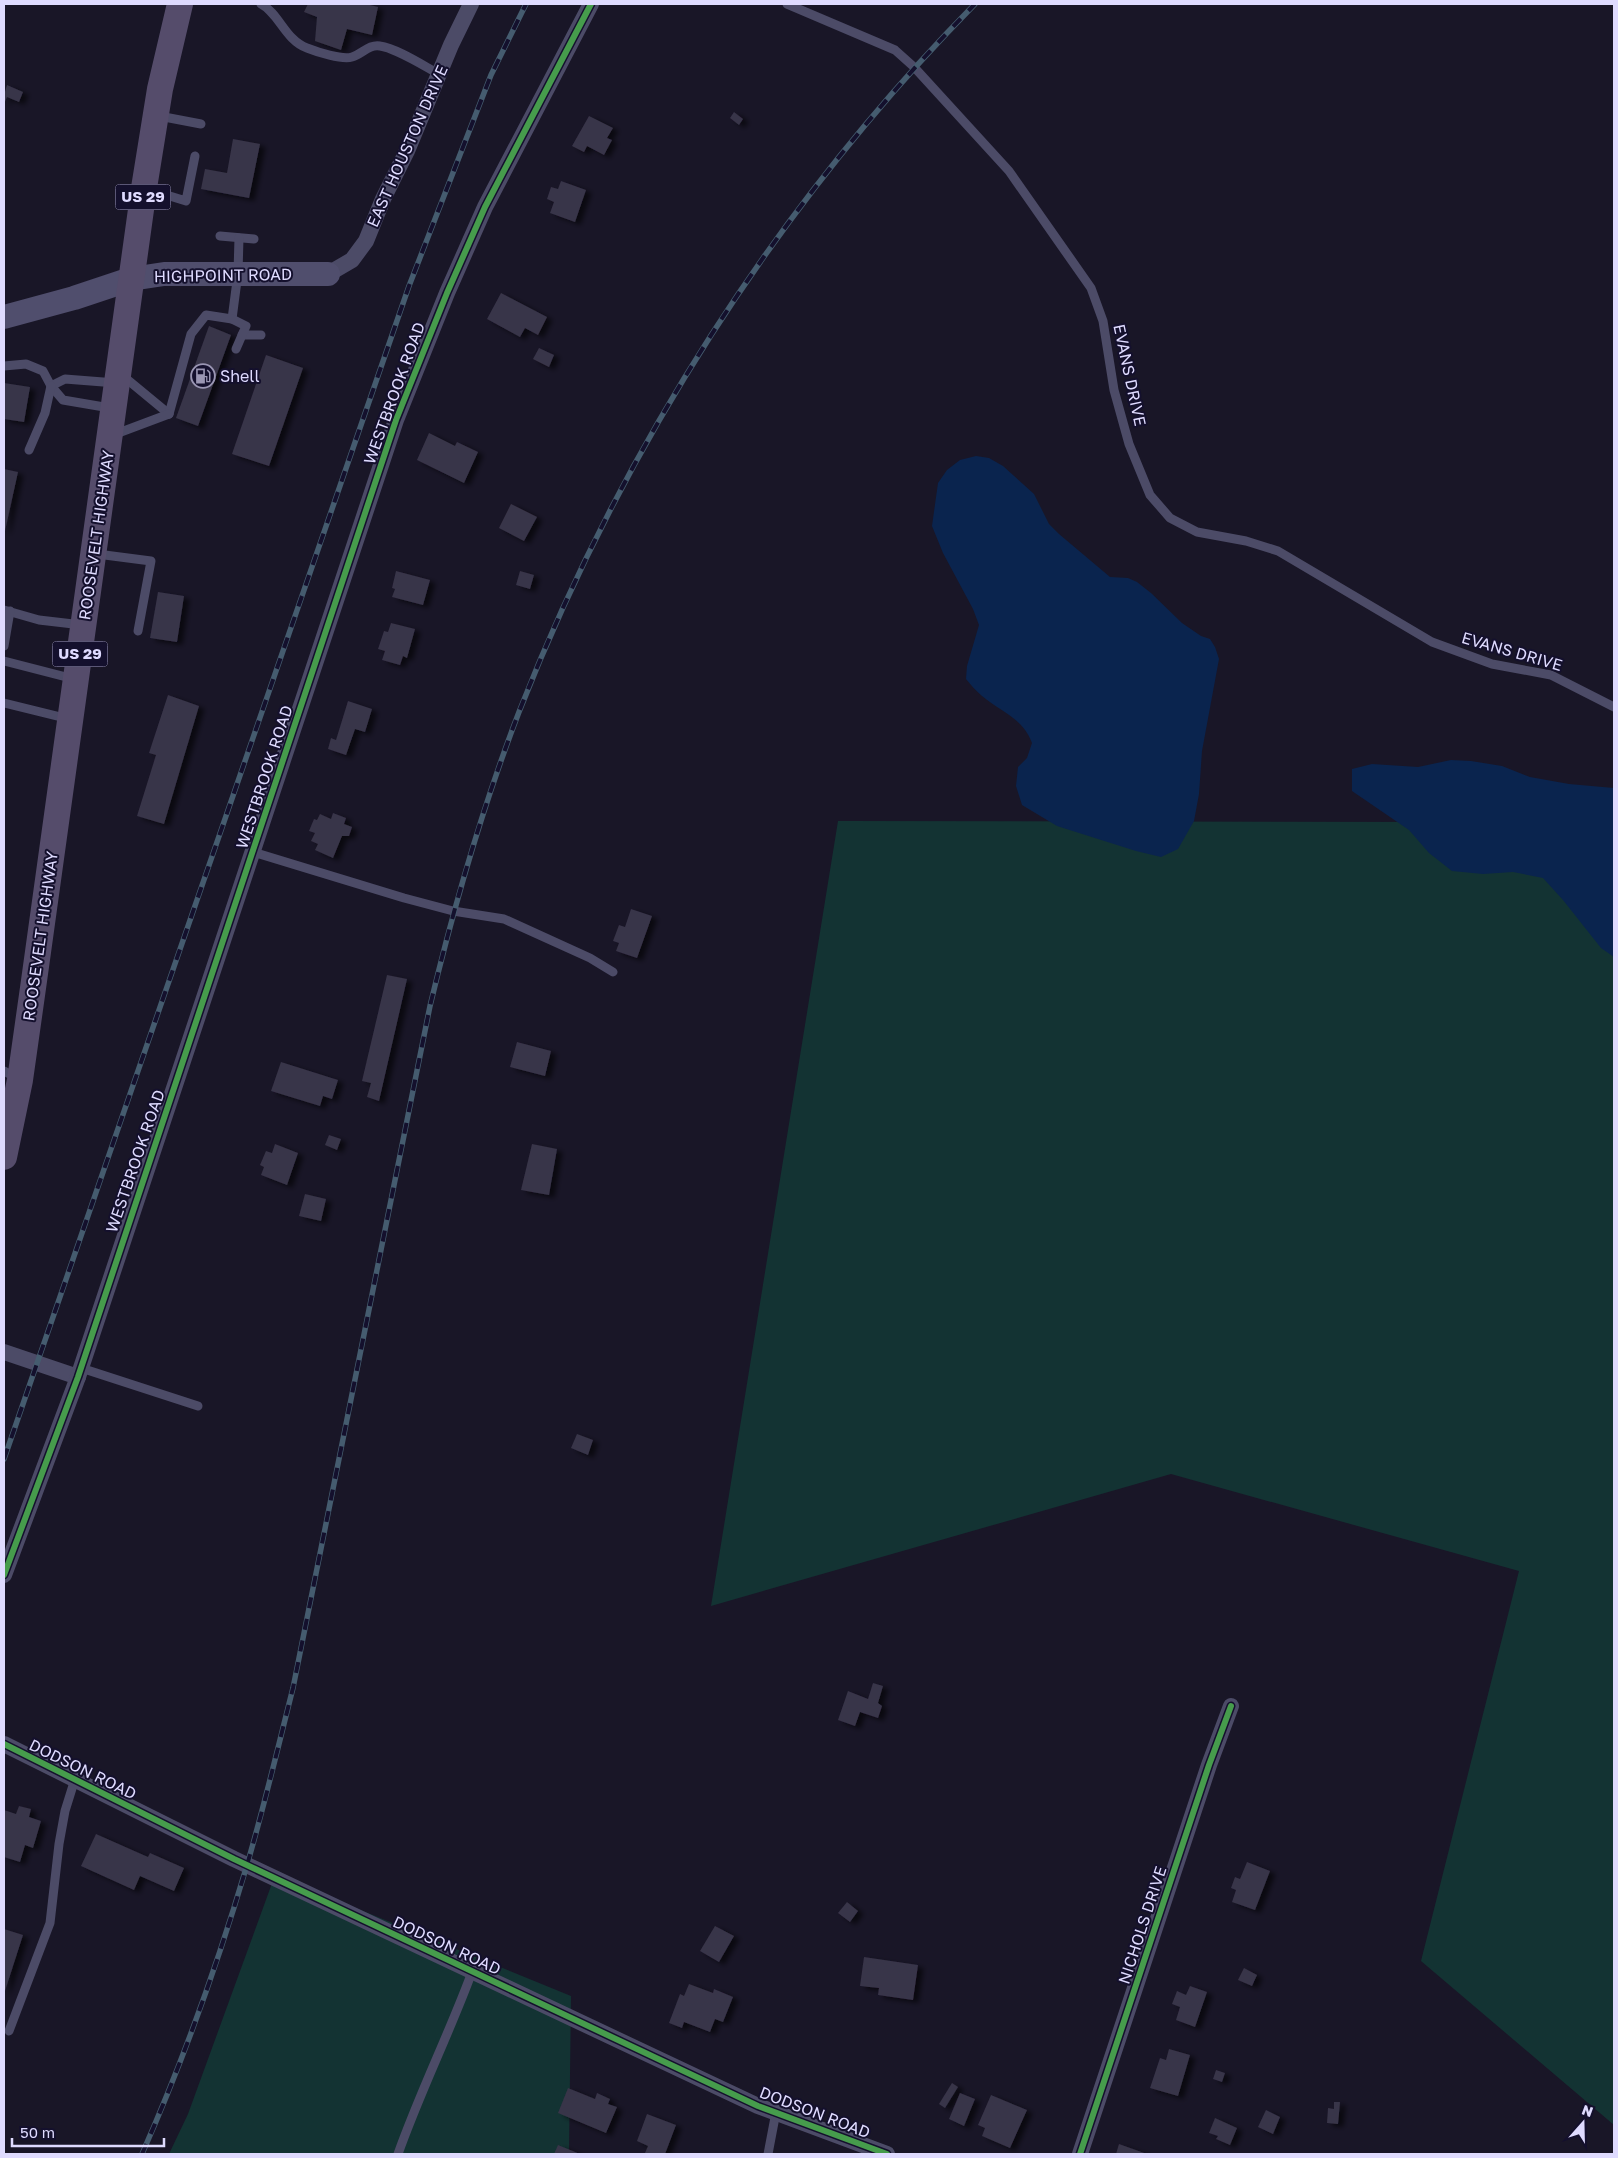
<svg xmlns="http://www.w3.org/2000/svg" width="1618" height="2158" font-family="'Golos Text',sans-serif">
<defs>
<filter id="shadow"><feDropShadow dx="5.5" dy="3" stdDeviation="2.5" flood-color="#0009"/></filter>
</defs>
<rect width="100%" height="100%" fill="#191627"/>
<g fill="#133333">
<polygon points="1614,818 1614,2125 1421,1961 1519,1571 1171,1474 711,1606 838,821 1447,822"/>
<polygon points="275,1875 571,1996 569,2154 169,2154 188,2114"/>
</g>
<g fill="#0a244e">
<path d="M976,456l13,2 14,8 31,28 15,30 10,10 51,43 18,1 9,4 14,11 31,30 19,13 9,3 5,8 4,12 -17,92 -3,43 -5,27 -16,28 -17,8 -25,-6 -79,-25 -35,-21 -6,-19 2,-19 9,-9 5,-15c-10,-26 -30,-30 -50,-47 -6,-5 -11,-11 -16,-17l1,-13 12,-41 -6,-16 -30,-56 -11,-27 6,-43 9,-13 13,-10z"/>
<polygon points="1451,760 1471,761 1502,766 1530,777 1569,784 1614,788 1614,957 1601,948 1563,900 1543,878 1513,872 1483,874 1452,871 1429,853 1409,830 1352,791 1352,769 1372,764 1418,767"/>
</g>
<g fill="#383448" filter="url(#shadow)">
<polygon points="308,4 366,4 378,7 372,35 347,29 341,50 315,41 317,17 304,12"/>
<polygon points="7,85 23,92 19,102 7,97 4,104 4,95"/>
<polygon points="734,112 743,119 739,125 730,118"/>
<polygon points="589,116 613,128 607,138 612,140 604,155 587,146 584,152 572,146"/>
<polygon points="233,139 260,144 249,198 201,189 205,169 227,173"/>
<polygon points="561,181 586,190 575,222 550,213 554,202 547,199 551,187 558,189"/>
<polygon points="501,293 547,317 538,335 525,328 520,337 487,319"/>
<polygon points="209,326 231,335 198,426 176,418"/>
<polygon points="539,348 554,355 549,367 533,359"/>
<polygon points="266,355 303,368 269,466 232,454"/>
<polygon points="4,383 30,387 24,422 4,419"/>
<polygon points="429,433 455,446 457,442 478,452 464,483 417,460"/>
<polygon points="4,469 18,472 5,531 4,531"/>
<polygon points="511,504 537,517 524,541 499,528"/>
<polygon points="396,571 430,580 423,605 392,597 395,589 392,588"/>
<polygon points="520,571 534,575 530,589 516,585"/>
<polygon points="158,592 184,596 177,642 150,638"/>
<polygon points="391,623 415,629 407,658 403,656 400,665 382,660 385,651 378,649 384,631 388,632"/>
<polygon points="168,695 199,706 164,824 137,816 156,755 149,753"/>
<polygon points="348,701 372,709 365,732 355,729 346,755 328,749 331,738 336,740"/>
<polygon points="333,813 346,818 344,824 352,827 349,836 342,836 333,858 315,850 318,844 311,841 315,833 309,831 314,819 317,820 320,814 331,819"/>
<polygon points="631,909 652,916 637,958 616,951 619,943 613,941 619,925 625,927"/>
<polygon points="387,975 407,979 379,1101 367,1097 371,1083 362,1081"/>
<polygon points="517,1042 551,1051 545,1076 510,1067"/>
<polygon points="281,1062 338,1080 332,1099 323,1096 320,1106 271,1091"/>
<polygon points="329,1135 341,1139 337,1150 325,1145"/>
<polygon points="275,1144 298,1153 287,1185 261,1175 264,1167 260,1165 266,1151 272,1153"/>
<polygon points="532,1144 557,1149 549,1195 521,1190"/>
<polygon points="305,1194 326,1199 321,1221 299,1216"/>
<polygon points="577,1434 593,1440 588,1455 571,1448"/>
<polygon points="873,1683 883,1686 878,1703 882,1706 878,1718 860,1712 855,1726 838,1720 848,1691 868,1699"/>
<polygon points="19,1806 31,1809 29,1817 41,1821 33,1848 25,1845 20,1862 4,1857 4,1810 16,1814"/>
<polygon points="96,1834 148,1857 150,1853 184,1868 174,1891 140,1876 134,1890 81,1866"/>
<polygon points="1247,1862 1270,1871 1255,1910 1232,1902 1236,1890 1231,1888 1235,1877 1240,1879"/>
<polygon points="847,1902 858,1911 850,1922 838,1913"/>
<polygon points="715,1926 734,1936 719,1962 700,1951"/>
<polygon points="4,1929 23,1935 4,1994"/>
<polygon points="864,1957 918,1965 913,2000 878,1995 879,1988 860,1986"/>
<polygon points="1244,1968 1257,1975 1252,1986 1238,1980"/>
<polygon points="689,1984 713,1993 714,1989 733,1997 723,2022 715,2019 710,2032 684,2022 682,2028 669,2023 680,1994 684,1996"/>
<polygon points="1190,1986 1207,1992 1195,2027 1176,2020 1180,2007 1172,2004 1177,1991 1186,1995"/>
<polygon points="1169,2049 1190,2055 1178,2096 1150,2088 1160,2058 1166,2060"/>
<polygon points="1216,2070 1225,2073 1222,2082 1213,2079"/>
<polygon points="952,2083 958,2087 945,2108 939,2104"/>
<polygon points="568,2088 595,2099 597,2093 610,2099 608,2104 617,2107 606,2133 558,2113"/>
<polygon points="960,2093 975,2099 964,2126 949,2119"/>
<polygon points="991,2095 1027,2110 1010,2148 982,2136 985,2128 978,2125"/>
<polygon points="1334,2102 1340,2102 1338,2124 1327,2123 1328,2108 1334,2109"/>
<polygon points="1266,2110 1280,2117 1273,2134 1258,2127"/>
<polygon points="647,2114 676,2125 665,2154 645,2153 648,2146 637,2141"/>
<polygon points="1215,2118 1237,2128 1230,2145 1216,2139 1218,2136 1209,2133"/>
<polygon points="1119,2144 1147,2154 1116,2154"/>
<polygon points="558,2145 580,2154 554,2154"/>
</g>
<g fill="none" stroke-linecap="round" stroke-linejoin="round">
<g stroke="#4c4b67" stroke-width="9">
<path d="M261,4c18,9 24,36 46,44 10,4 35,12 45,9 10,-3 17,-13 28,-11 16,2 44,20 59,28"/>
<polyline points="787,4 895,50 914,67 1009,171 1091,288 1103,321 1114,390 1129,444 1150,495 1170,518 1197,532 1246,541 1278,551 1432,642 1492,664 1551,675 1614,707"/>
<polyline points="159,116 201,124"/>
<polyline points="147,189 186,201 195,156"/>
<polyline points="220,236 254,239"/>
<polyline points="232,319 238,273 239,238"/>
<polyline points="242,335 261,335"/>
<polyline points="4,366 26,364 43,371 51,386 63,400 110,408"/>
<polyline points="123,376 169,414"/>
<polyline points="51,386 65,379 116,383"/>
<polyline points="169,414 191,334 206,315 232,319 246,326 236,349"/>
<polyline points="113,435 169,414"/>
<polyline points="29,450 45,413 51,386"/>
<polyline points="97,554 151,561 138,631"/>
<polyline points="4,610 39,620 82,625"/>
<polyline points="4,646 10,611"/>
<polyline points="4,661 74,679"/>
<polyline points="4,703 69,719"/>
<polyline points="253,852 404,898 453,911 504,919 590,958 613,972"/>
<polyline points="4,1071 17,1078"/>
<polyline points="81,1368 198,1406"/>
<polyline points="9,2031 50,1923 59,1844 65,1811 75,1779"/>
<path d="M398,2154c22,-62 51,-120 74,-182"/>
<polyline points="768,2154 776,2112"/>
</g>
<g stroke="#4c4b67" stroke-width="16">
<polyline points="328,274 352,260 366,241 383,199 407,151 451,45 471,4"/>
<polyline points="4,1352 78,1377"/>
<polyline points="4,1575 78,1377 396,420 447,293 485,207 591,4"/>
<polyline points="4,1744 234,1859 758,2106 887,2154"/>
<polyline points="1080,2154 1209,1765 1231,1706"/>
</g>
<polyline stroke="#504e6d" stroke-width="24" points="4,317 74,298 131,279 164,274 328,274"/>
<polyline stroke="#554c6b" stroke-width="26" points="4,1157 20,1080 33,988 144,188 160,89 180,4"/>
<g stroke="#455c6f" stroke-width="5.5">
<g id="rail">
<polyline points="4,1459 409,286 491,75 526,4"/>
<path d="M142,2154c41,-93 76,-191 105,-289 17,-58 31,-118 46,-177l137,-682c24,-100 52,-198 89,-294 103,-263 258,-507 456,-708"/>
</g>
</g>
<use href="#rail" stroke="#14102d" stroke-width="4" stroke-dasharray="11" stroke-linecap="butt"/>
<g stroke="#14102d" stroke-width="9">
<g id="cycleway">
<polyline points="4,1575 78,1377 396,420 447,293 485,207 591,4"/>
<polyline points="4,1744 234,1859 758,2106 887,2154"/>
<polyline points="1080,2154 1209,1765 1231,1706"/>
</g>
</g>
<use href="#cycleway" stroke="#469c4c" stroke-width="6"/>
</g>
<defs>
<g id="fuel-ring" transform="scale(1.25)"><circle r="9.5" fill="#14102d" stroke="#9a96b3" stroke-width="1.5"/><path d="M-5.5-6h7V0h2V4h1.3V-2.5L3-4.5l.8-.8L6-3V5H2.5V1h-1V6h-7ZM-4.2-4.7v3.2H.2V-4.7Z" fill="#9a96b3"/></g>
</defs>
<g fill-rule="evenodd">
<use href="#fuel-ring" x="203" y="376"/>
</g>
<g text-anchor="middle" stroke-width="4" stroke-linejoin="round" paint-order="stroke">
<g fill="#14102d" stroke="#a29ec0" stroke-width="1">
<rect x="115.5" y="184.5" width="55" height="25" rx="4"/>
<rect x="52.5" y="641.5" width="55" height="25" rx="4"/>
</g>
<g font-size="15" font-weight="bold" fill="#dfdbff">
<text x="143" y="202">US 29</text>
<text x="80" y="659">US 29</text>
</g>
<g font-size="16" fill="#dfdbff" stroke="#14102d">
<text transform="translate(407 146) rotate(-66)" y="6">EAST HOUSTON DRIVE</text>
<text transform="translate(223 275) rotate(-1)" y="6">HIGHPOINT ROAD</text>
<text transform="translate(1130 375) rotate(78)" y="6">EVANS DRIVE</text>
<text transform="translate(394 393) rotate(-70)" y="6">WESTBROOK ROAD</text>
<text transform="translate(96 535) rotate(-82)" y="6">ROOSEVELT HIGHWAY</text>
<text transform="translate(1512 651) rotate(16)" y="6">EVANS DRIVE</text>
<text transform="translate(264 777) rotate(-72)" y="6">WESTBROOK ROAD</text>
<text transform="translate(40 936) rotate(-82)" y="6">ROOSEVELT HIGHWAY</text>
<text transform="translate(135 1161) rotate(-71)" y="6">WESTBROOK ROAD</text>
<text transform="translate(83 1769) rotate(26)" y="6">DODSON ROAD</text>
<text transform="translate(1142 1925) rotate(-72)" y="6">NICHOLS DRIVE</text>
<text transform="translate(447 1945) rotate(25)" y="6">DODSON ROAD</text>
<text transform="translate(815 2112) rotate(21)" y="6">DODSON ROAD</text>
</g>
<g font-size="16" fill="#dfdbff" stroke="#14102d" text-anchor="start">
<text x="220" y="382">Shell</text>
</g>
</g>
<rect width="1618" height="2158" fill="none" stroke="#dfdbff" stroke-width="10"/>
<g transform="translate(1583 2123) rotate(20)" stroke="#14102d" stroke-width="4" paint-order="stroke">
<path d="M0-4L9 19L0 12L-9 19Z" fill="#dfdbff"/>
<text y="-8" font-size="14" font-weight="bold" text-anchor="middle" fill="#dfdbff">N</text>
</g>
<path d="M12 2138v8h152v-8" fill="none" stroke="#dfdbff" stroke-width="2.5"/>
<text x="20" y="2138" font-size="15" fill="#dfdbff" stroke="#14102d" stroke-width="4" paint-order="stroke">50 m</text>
</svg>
